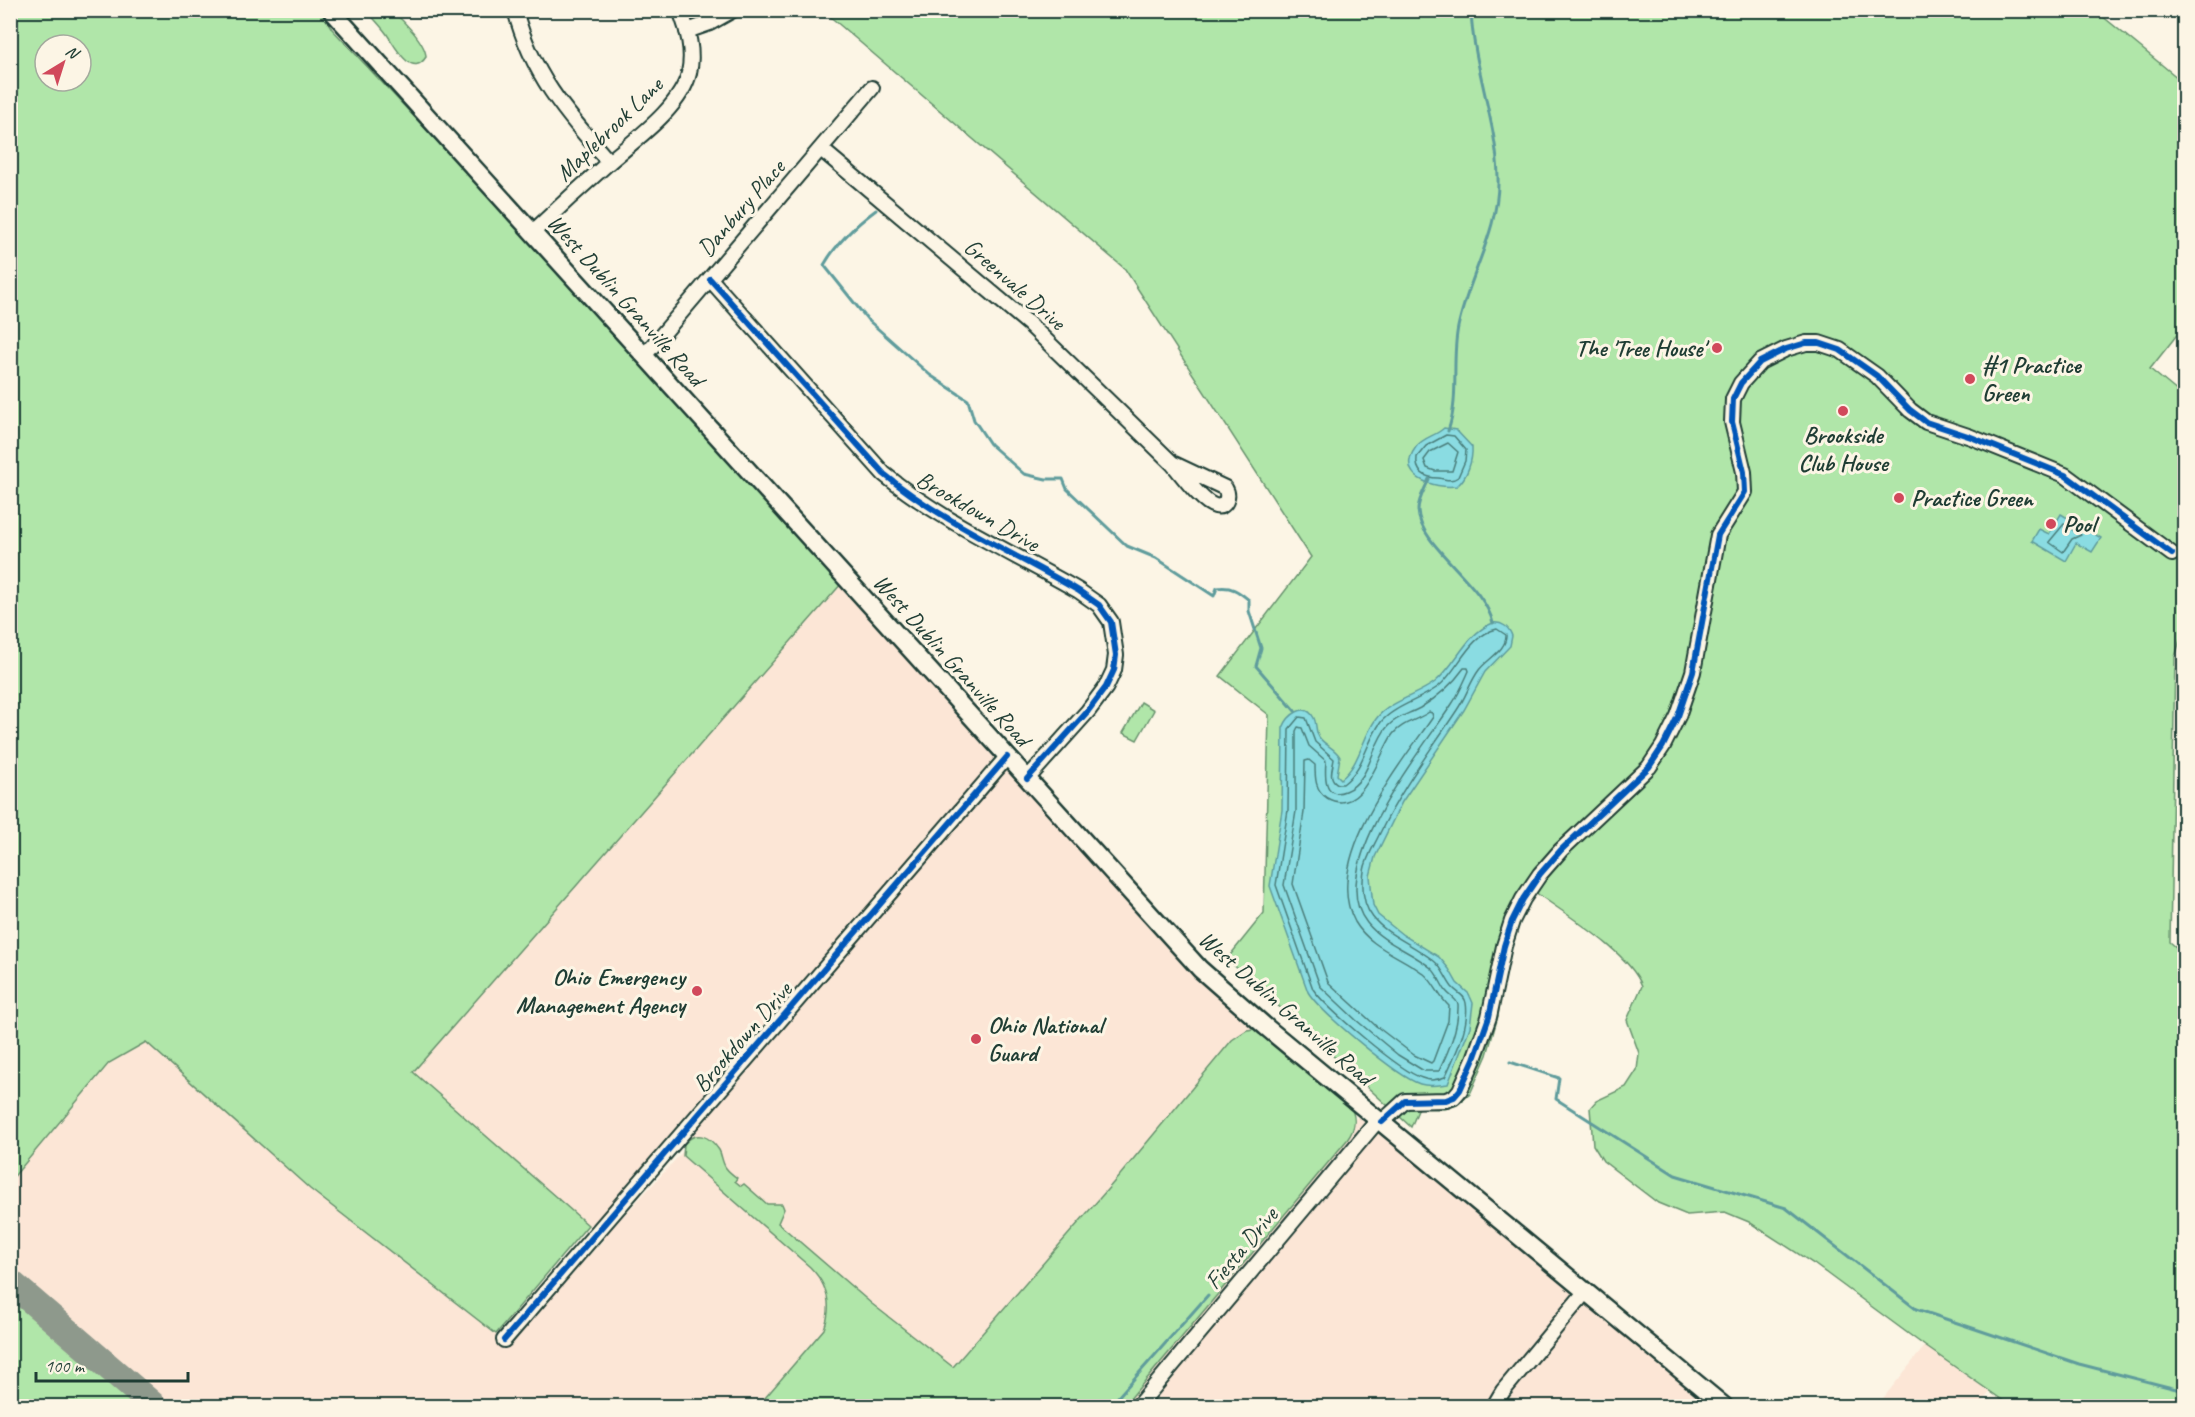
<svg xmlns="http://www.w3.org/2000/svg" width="2195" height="1417" font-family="Caveat,sans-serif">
<rect width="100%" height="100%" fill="#fcf5e5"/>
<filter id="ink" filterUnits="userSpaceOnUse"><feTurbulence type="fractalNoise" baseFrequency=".0167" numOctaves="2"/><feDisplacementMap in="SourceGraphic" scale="12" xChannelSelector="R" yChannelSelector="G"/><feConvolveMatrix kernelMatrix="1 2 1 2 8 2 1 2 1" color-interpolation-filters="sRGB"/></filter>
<g filter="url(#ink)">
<g fill="#fce6d6">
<polygon points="842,583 1263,1031 1232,1040 1120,1175 953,1367 872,1304 686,1142 621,1219 688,1146 938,1369 900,1406 11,1406 11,1180 109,1063 146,1042 310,1189 509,1345 604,1239 413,1072"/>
<polygon points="1370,1109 1725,1406 1124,1406 1347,1140 1352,1133 1355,1119"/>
<polygon points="1925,1346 1990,1392 1979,1406 1877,1406"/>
</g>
<g fill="#b0e6a9" stroke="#68926e" stroke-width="1.5" fill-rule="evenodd">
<path d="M830,10l1266,1 88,72v243l-34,43 34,28v230l-9,30 -5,285 14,12v452h-173l-86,-60 -111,-82 -65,-42 -24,-10 -38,3 -29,-12 -55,-42 -10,-16 -3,-37 6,-7 30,-14 11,-17 2,-17 -12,-33 15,-34c-13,-34 -77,-72 -107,-94l-18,29 -10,29 -9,66 -11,39 -17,39 -13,11 -12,4 -26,-1 -8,19 -184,-168 37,-46 5,-198 -49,-39 91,-119 -186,-288 -298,-255z"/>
<path d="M10,11h311l11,18 180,192 330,362 -429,489 175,153 -92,109 -186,-145 -164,-147 -37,21 -98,117zM45,45h36v36h-36z"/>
<path d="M367,11h25c11,9 34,32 34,46 -15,23 -32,-13 -40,-24 -6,-8 -13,-15 -19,-22z"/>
<polygon points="1141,702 1154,710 1137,740 1123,733"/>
<path d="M1255,1029l8,2 86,73c8,13 7,24 -2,36l-223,266 -365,-1 65,-76c9,-24 4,-44 -14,-62l-127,-111 1,-12c12,-14 25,-9 35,6 3,5 3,13 7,18 3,4 7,7 11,10l-2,3 6,5 3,-2 23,20h15l2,5 -6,14 94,81 81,63 167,-192 112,-135 15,-10z"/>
<polygon points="11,1279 154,1406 11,1406"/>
</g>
<g fill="#8adce2" stroke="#5f9c9c" stroke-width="1.5">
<path d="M1444,428l12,2 16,17c1,13 -5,31 -15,39 -23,3 -63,-9 -41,-39 7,-10 20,-11 28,-19z"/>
<polygon points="2061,514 2101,538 2092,552 2076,543 2066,561 2032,541 2039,529 2049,534"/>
<path d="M1493,623c9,-1 16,4 19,13l-2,10 -25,26 -21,38 -62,92 -27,55 -5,19 3,29 5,10 25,20 36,22 10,12 8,14 12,11 4,9 -3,24 -22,57c-9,1 -19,3 -28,0 -22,-7 -100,-72 -112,-92l-38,-106 12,-76 1,-82c5,-13 22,-27 31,-10 3,6 1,13 5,19 5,8 16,11 21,20l-3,18 4,4c19,-15 21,-41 35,-60 12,-17 42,-24 59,-37 22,-18 30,-48 58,-59z"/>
</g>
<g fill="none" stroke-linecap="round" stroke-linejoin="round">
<g stroke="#4a7d7a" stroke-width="1.5">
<path d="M1446,435l8,1 12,14 -1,11 -7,16c-7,5 -12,2 -20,1 -13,0 -23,-6 -21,-21l9,-11z"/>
<polygon points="1448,443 1458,452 1452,471 1435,471 1427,468 1424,460 1430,452"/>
<polygon points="2064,524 2081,535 2072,539 2063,552 2049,542"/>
<path d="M1497,629l9,6c1,15 -19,24 -27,35 -9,12 -13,27 -22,40 -27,41 -56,79 -77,123 -6,13 -14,25 -16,38 -9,58 35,62 70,90 9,7 11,17 18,26 5,6 13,8 14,16 4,24 -12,54 -21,74 -7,3 -16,4 -23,1 -22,-7 -96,-70 -109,-89l-37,-104 12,-75 1,-81 10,-12 7,1 9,24 19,17c-1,9 -7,19 4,25h5c21,-15 23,-42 38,-62 13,-16 42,-23 58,-36 20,-17 30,-51 58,-57z"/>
<path d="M1464,668h4l1,3c-5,11 -10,23 -17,33 -30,46 -129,165 -85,219 17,21 44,28 64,45 7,6 9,15 15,23 4,5 9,7 12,13 1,23 -9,46 -19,67h-15l-26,-16 -42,-35 -36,-34 -36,-101 12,-74v-80l2,-4 4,1 7,18 17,15c-1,12 -3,39 19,30 26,-10 26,-47 43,-65 8,-9 21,-12 32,-18 18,-11 32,-23 44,-40z"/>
<path d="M1429,712l3,1 1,4c-33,48 -112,144 -78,205 16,27 47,34 69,52 11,9 14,22 25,32l-1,15 -15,40 -2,2 -17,-8 -38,-29 -48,-44 -35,-98 11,-72 1,-51 4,-1 6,5c0,13 0,25 12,33 37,21 52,-46 66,-64 8,-11 25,-14 36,-22z"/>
</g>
<g stroke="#5f9c9c" stroke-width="3">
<path d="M876,210c-19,14 -40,34 -52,55l44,55 62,55 38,25 6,20 16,24 34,30 22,5h17l4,10 60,57 29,12 58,38 3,-8c15,-2 21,3 32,12v11l12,37 -5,18 39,45"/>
<path d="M1448,431c12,-34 3,-69 10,-104 10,-50 42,-97 40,-150 -1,-54 -25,-111 -27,-167"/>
<path d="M1429,479c-4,10 -11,20 -11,31 1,36 66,73 75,113"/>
<polyline points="1510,1062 1559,1078 1556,1099 1675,1175 1786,1208 1916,1309 2079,1364 2184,1391"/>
<polyline points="1110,1406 1208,1295"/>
</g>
<polyline stroke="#8e998c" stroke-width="27" points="10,1282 154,1406"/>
<g stroke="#1f3d34" stroke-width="18">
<g id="minor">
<path d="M515,10c17,65 51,103 94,152"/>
<polyline points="687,31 710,23 733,10"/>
<path d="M821,149l208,175 143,139 53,25c5,8 1,21 -10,18 -13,-3 -34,-33 -43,-43"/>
<path d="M533,232c24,-23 49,-46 74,-68 26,-23 74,-56 82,-91 5,-22 -1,-42 -9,-63"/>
<path d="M710,279l174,195c58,48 130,79 195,117l20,14 12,17 5,33 -2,15 -8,17 -18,24 -61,68"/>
<polyline points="644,356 872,88"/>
<polyline points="1382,1122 1405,1101 1446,1100 1454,1097 1460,1090 1474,1059 1489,1017 1504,946 1512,921 1523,899 1540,874 1561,850 1649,767 1663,746 1678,716 1693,672 1718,535 1745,492 1744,472 1732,422 1733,399 1741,383 1760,362 1786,349 1806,343 1819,343 1840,350 1877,376 1910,410 1926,422 1971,437 2065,475 2172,554"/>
<polyline points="504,1340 1007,757"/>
<polyline points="1138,1406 1378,1120"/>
<polyline points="1494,1406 1503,1391 1586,1291"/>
</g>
</g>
<g stroke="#1f3d34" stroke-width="21">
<polyline id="major" points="331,10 1200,969 1266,1027 1724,1406"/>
</g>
<use href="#minor" stroke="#fcf5e5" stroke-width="14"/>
<use href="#major" stroke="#fcf5e5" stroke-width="16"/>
<g stroke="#fcf5e5" stroke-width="10">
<g id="cycleway">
<path d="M710,279l174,195c58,48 130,79 195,117l20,14 12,17 5,33 -2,15 -8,17 -18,24 -61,68"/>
<polyline points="1382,1122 1405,1101 1446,1100 1454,1097 1460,1090 1474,1059 1489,1017 1504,946 1512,921 1523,899 1540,874 1561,850 1649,767 1663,746 1678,716 1693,672 1718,535 1745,492 1744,472 1732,422 1733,399 1741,383 1760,362 1786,349 1806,343 1819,343 1840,350 1877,376 1910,410 1926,422 1971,437 2065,475 2172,554"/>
<polyline points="504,1340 1007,757"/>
</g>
</g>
<use href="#cycleway" stroke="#0057b8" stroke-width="6"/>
</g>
</g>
<g fill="#d1495b" stroke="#fcf5e5" stroke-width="2">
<circle cx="1717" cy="348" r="6"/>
<circle cx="1970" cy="379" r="6"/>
<circle cx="1843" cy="411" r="6"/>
<circle cx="1899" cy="498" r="6"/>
<circle cx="2051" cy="524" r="6"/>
<circle cx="697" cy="991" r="6"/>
<circle cx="976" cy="1039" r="6"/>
</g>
<g text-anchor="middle" stroke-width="6" stroke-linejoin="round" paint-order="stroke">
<g font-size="24" fill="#1f3d34" stroke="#fcf5e5">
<text transform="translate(609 129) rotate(-44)" y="8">Maplebrook Lane</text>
<text transform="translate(741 208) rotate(-49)" y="8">Danbury Place</text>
<text transform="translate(1015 284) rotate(41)" y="8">Greenvale Drive</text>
<text transform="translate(626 300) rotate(48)" y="8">West Dublin Granville Road</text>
<text transform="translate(978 511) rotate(30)" y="8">Brookdown Drive</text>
<text transform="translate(952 660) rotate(48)" y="8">West Dublin Granville Road</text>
<text transform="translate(1286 1008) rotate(41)" y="8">West Dublin Granville Road</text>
<text transform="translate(742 1037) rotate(-49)" y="8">Brookdown Drive</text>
<text transform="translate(1241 1248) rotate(-50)" y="8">Fiesta Drive</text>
</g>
<g font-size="24" font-weight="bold" fill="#1f3d34" stroke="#fcf5e5" text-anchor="start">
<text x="1705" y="356" text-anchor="end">The 'Tree House'</text>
<text x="1982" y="373">#1 Practice<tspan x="1982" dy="28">Green</tspan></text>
<text x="1843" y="443" text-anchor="middle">Brookside<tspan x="1843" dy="28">Club House</tspan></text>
<text x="1911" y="506">Practice Green</text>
<text x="2063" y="532">Pool</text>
<text x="685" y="985" text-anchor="end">Ohio Emergency<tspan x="685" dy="28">Management Agency</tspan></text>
<text x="988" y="1033">Ohio National<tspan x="988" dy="28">Guard</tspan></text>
</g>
</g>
<rect width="2195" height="1417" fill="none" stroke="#fcf5e5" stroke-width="36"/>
<rect x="18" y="18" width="2159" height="1381" fill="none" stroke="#1f3d34" stroke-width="2" filter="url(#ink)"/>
<g transform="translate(63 63) rotate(38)"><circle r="28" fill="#fcf5e5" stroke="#a4ab9e" stroke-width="1.5"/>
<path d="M0-4.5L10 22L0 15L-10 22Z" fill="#d1495b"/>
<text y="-9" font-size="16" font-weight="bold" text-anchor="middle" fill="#1f3d34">N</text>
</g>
<path d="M36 1372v9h152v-9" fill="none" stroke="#1f3d34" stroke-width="3"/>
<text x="45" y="1372" font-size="18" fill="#1f3d34" stroke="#fcf5e5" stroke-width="4.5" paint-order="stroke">100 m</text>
</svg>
